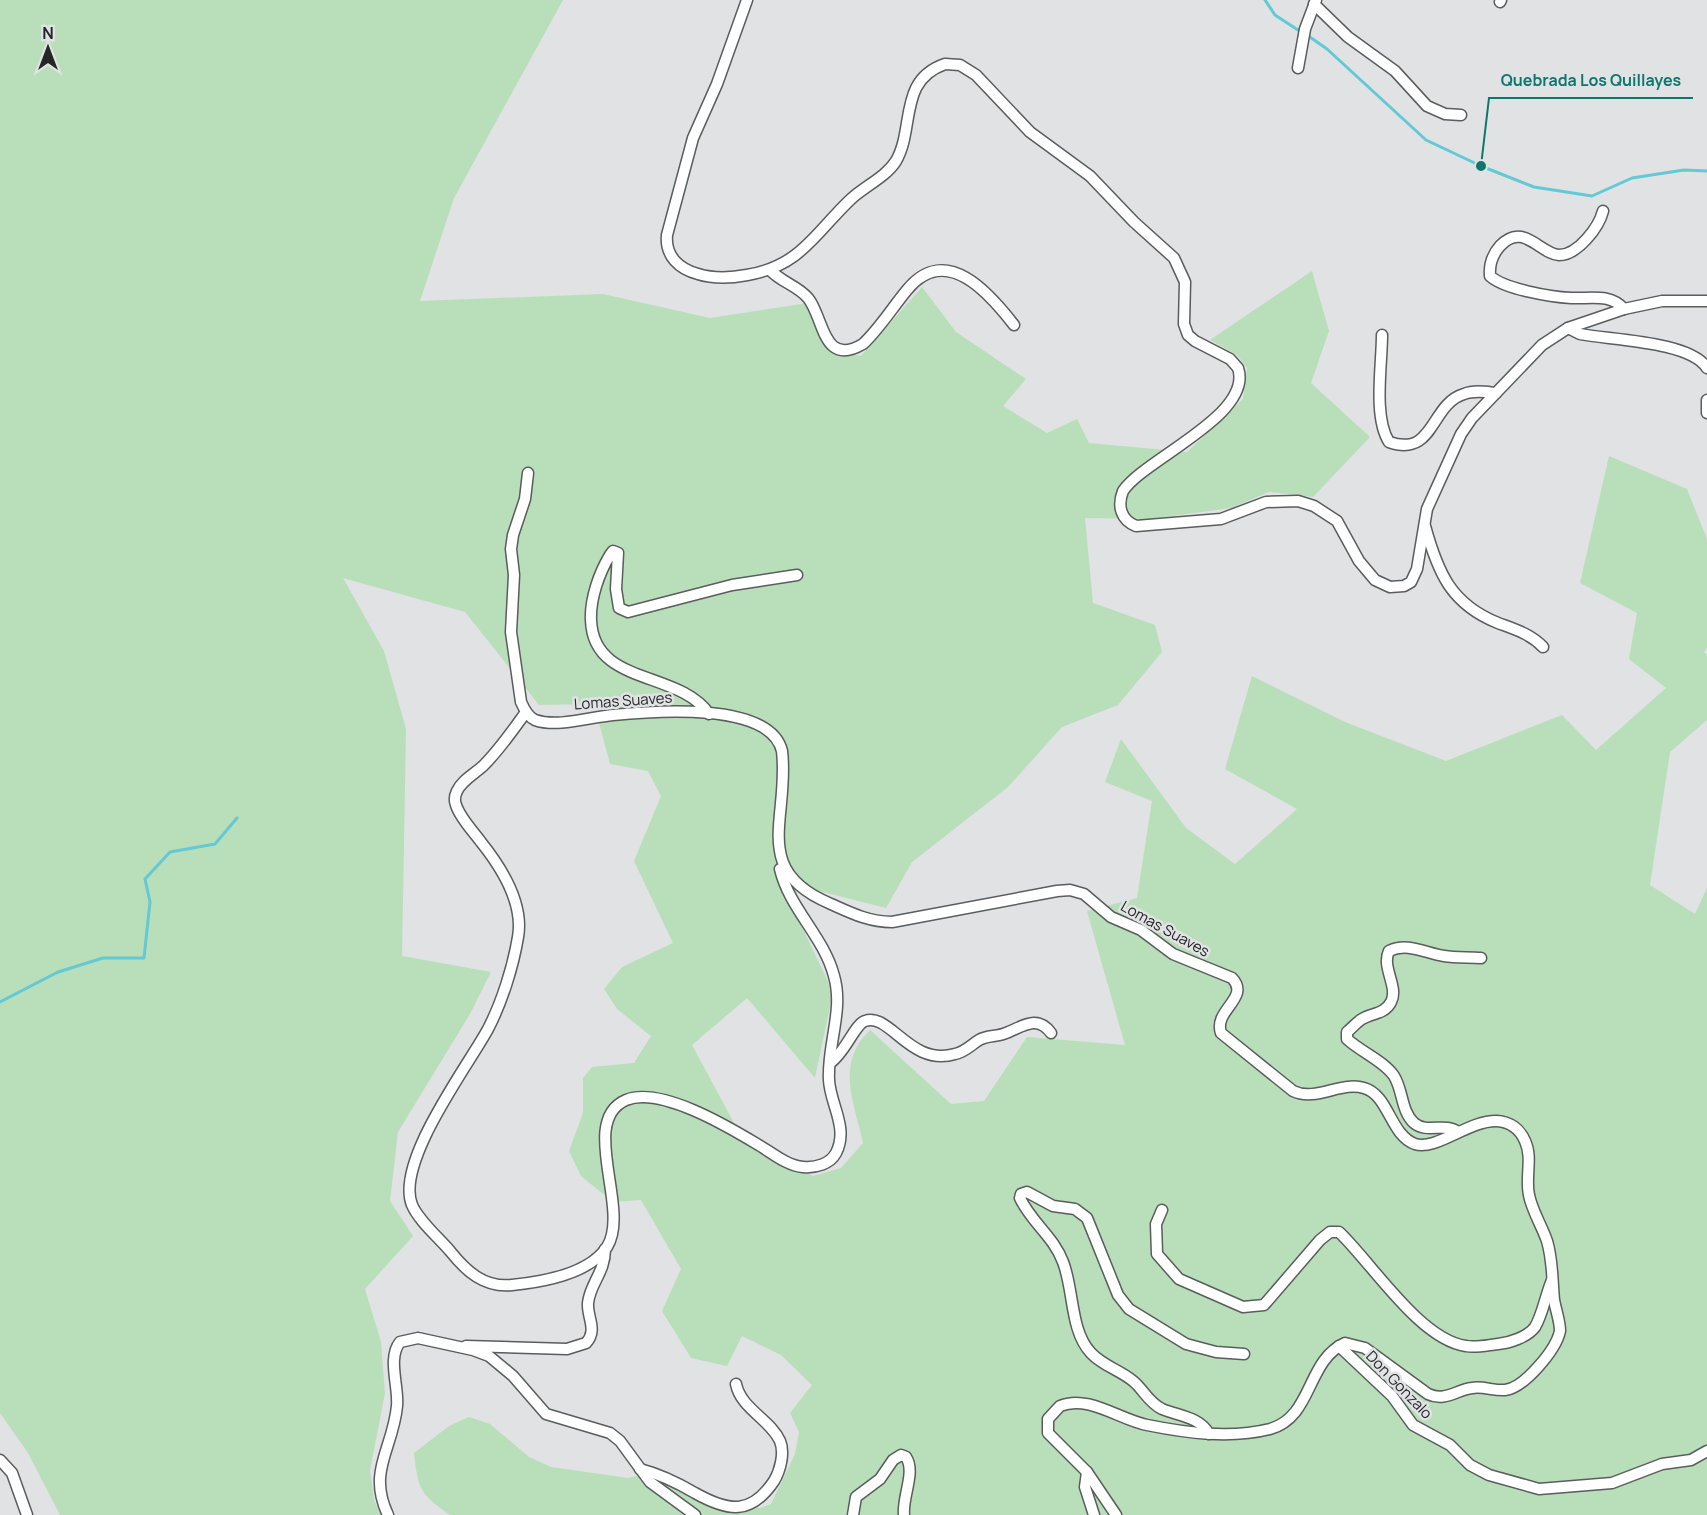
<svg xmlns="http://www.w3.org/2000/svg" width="1707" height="1515" font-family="Manrope,sans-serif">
<rect width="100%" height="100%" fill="#e0e2e4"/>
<path fill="#b8dfb9" d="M0,0h563l-109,198 -34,103 183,-7 107,24 98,-15 18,46 35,7 61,-69 34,45 70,47 -23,27 44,27 30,-14 12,24 98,9 56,-53 4,-31 -10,-13 -27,-15 102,-69 17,60 -18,52 59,54 -57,60 -44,-5 -38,16 -81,11 -65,-1 8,85 62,22 7,27 -44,53 -56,22 -54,60 -96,75 -26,46 -106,-27 53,111 -18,86 -68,-80 -55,47 49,91 72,40 28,-8 22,-25c-9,-41 -28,-79 7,-113l81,74 33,-3 43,-64 98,8 -38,-134 50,-13 15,-97 -47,-19 16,-43 65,89 49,36 62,-55 -72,-40 27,-93 93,46 101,39 116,-46 34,35 70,-62 -37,-29 8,-46 -57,-30 29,-127 78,33 20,50v109l-3,4 3,3v65l-37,32 -20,133 45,29 12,-26v627h-1257c-30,-21 -32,-26 -36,-62l35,-27 20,-9 21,7 39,33 22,10 77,11 20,-5 80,34 32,1 11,-4 24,-50 4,-22 -9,-19 22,-28 -31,-30 -39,-19 -15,30 -36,-8 -29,-47 19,-42 -40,-69 -28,2 -32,-26 -12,-25 14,-38v-35l9,-11 42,-4 17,-27 -34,-27 -13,-20 18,-22 51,-24 -39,-82 27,-65 -13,-25 -38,-7 -16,-60 -55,1 -74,-93 -122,-34 41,73 22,78 -4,227 89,16 -21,42 -72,118 -8,69 23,35 -48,53 16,53 4,51 -15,77 4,30 7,15h-321l-32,-62 -28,-40z"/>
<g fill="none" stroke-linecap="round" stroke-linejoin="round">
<g stroke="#63c9d5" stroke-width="3">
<polyline points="1265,0 1275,15 1301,32"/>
<polyline points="1307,35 1327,49 1426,140 1481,166 1534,187 1592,196 1632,178 1684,170 1707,171"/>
<polyline points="0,1002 58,972 103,958 144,958 150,902 145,879 170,852 215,844 237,818"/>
</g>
<g stroke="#5a5c5d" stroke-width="13">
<g id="street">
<path d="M747,0l-30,84 -24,54 -26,97c-2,21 12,34 31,39 16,5 33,4 49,1 54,-9 68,-42 104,-76 14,-13 35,-22 45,-38 19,-33 2,-81 49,-97l15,1 16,10 54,57 60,44 44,46 40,36 11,24 -1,42 4,11 7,6 35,18 8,9c16,47 -94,91 -115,123 -6,15 -2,29 13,35l85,-7 45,-17 32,-1 16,5 23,15 22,40 16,19 15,7 14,-1 7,-4 6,-13 10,-60 34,-75 11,-16 70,-73 26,-17 56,-19 38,-8h45"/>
<polyline points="1500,2 1501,0"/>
<polyline points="1314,4 1348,37 1395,71 1427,106 1445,114 1461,115"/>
<polyline points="1298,68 1305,29 1316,0"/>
<path d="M1603,211c-4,16 -25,44 -44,44 -19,-1 -36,-34 -59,-9 -8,9 -11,18 -10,30 14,13 61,21 81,22 19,1 39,-5 53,11"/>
<path d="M770,270c11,12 28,16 38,28 16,19 14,70 55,46 17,-16 29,-36 44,-54 39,-48 83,4 107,35"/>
<path d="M1568,328l12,6c30,6 110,7 127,34"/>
<path d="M1382,335c0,30 -9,82 7,107 46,16 41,-38 75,-48 10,-4 22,-2 32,-1"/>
<polyline points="1707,400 1707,413"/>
<path d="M528,473l-3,26 -12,36 -2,14 3,26 -3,57 10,70c3,7 7,15 14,18 23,8 55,-3 78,-5 39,-4 157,-14 169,36 8,67 -33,119 49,153 20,9 38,18 61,18l165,-31 13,-1 14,4 27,23 30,13 32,24 59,24c19,20 -19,32 -11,55l72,58c23,11 48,-10 71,-3 25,7 26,47 51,56 21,7 54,-24 82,-23 13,1 23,8 28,20 8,17 0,36 4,54 3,16 13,31 18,46 6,20 5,39 7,59 2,11 6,21 6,31 -4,19 -36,57 -55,59 -11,1 -22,-4 -33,-2 -16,2 -27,14 -44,6l-63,-46 -20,-5c-39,18 -32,74 -75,86 -40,10 -83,4 -123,-4 -27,-5 -59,-31 -87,-19l-12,13v14l39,39 29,43"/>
<path d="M1425,526c13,47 26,78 73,97 16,6 33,11 45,24"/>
<path d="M526,712c-13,18 -26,37 -42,53 -8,8 -22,15 -27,26 -2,4 -3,9 -1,14 4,13 17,26 25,37 20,25 43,61 37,95 -5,30 -16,65 -30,92 -20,37 -93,133 -76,176 7,16 26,32 38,46 16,20 34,37 62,34 30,-3 77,-11 95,-38 24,-38 -29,-126 19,-147 34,-14 101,26 131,44 14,8 30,22 46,23 13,1 27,-3 33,-14 13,-25 -6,-49 -7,-73 -2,-35 15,-70 5,-104 -10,-39 -45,-68 -54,-107"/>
<path d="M709,714c-30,-44 -116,-28 -118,-94 -1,-21 8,-47 19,-65l3,-4 5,2 -2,36 3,19 9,4 104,-27 65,-10"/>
<path d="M830,1063c15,-10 25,-39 35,-42 25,-9 45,46 90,33 10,-2 16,-9 24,-14 8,-5 18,-3 27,-7 16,-6 31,-19 45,0"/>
<path d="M1458,1132c-13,-10 -31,2 -44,-9 -13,-12 -11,-33 -20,-47 -10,-15 -33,-24 -47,-37v-7c5,-4 10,-10 15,-13 10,-6 23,-5 29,-17 8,-15 -10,-35 -2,-51 18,-9 36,2 55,5 12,2 25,1 37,2"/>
<path d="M1162,1210l-6,14 1,30 22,25 64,28 21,-2 56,-65 10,-8h9c32,30 81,108 127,114 10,2 22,-1 32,-2 11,-1 30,-7 37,-17 7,-11 11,-33 17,-47"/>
<path d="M466,1346l101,3 19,-6c12,-13 1,-25 2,-40 2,-20 17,-30 17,-54"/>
<polyline points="1339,1346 1392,1396 1413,1425 1450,1445 1470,1465 1489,1475 1539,1489 1612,1483 1662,1464 1691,1460 1707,1451"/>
<path d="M1209,1434c-9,-17 -30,-18 -47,-25 -14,-7 -18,-19 -29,-28 -13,-11 -30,-15 -42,-28 -21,-22 -17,-63 -28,-91 -9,-25 -32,-40 -43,-64l1,-4 6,-2 26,14 22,3 12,9 31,77 11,14 57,35 30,8 28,2"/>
<polyline points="0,1460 12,1473 27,1515"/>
<path d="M640,1469c19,5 38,14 55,24 34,19 56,22 79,-12 6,-10 11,-28 6,-40 -10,-22 -39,-32 -44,-57"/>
<polyline points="1087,1472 1085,1487 1094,1515"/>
<path d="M388,1515c-21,-44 5,-66 9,-109 2,-19 -10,-48 3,-64l18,-4 55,12 16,6 24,20 33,38 64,19 10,8 30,41 45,33"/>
<path d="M853,1515l3,-18 24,-18 13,-19 8,-5 5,2c10,15 -4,40 -2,58"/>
</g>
</g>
<use href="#street" stroke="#fff" stroke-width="10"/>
</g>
<g text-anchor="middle" stroke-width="5" stroke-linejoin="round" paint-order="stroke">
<g font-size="15" fill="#252626" stroke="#e0e2e4">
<text transform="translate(623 701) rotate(-4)" y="5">Lomas Suaves</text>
<text transform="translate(1165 929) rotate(29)" y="5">Lomas Suaves</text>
<text transform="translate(1399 1385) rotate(46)" y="5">Don Gonzalo</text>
</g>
</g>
<path fill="none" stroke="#0f766e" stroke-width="2" d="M1481 166L1489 98H1693"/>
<circle fill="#0f766e" stroke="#e0e2e4" stroke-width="2" cx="1481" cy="166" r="6"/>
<g font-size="16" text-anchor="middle" font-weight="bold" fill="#0f766e" stroke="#e0e2e4" stroke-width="5" stroke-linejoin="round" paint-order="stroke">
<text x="1591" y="86">Quebrada Los Quillayes</text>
</g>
<g transform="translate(48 48)" stroke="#e0e2e4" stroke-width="4.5" paint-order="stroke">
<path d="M0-4.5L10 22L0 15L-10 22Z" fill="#252626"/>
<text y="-9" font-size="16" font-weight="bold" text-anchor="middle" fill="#252626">N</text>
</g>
</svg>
